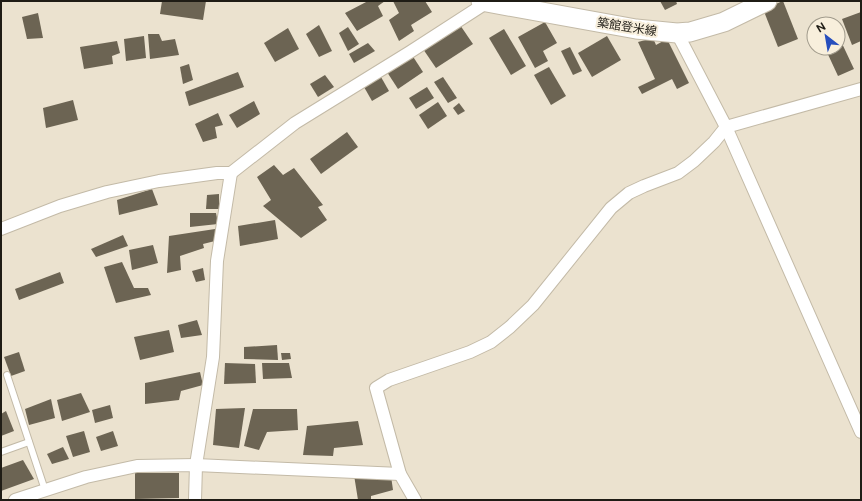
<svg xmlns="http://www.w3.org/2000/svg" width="862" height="501" font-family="'Public Sans','Noto Sans JP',sans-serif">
<rect width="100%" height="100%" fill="#ebe2cf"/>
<g fill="#6c6453">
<polygon points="162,1 206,1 203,20 160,14"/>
<polygon points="368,1 385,1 378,6 383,16 357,31 345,13"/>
<polygon points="393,1 425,1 432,12 411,25 414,31 399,41 389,20 399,13"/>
<polygon points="660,1 676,1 677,4 665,10"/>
<polygon points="783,1 798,39 778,47 763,9"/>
<polygon points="861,12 861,41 852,45 842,19"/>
<polygon points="38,13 43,38 27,39 22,17"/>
<polygon points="545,22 557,43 543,51 548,61 535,68 518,37"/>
<polygon points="319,25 332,51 319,57 306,34"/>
<polygon points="460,25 473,44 436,68 423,49"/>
<polygon points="348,27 359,44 348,51 339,33"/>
<polygon points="288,28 299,49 275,62 264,43"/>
<polygon points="504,29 526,66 511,75 489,38"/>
<polygon points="148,34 159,34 162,41 175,39 179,55 150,59"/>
<polygon points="838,35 854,69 838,76 825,48 838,48"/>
<polygon points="144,36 146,58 126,61 124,39"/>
<polygon points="607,36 621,60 592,77 578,53"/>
<polygon points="653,38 656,45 667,39 689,83 677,89 672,79 642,94 638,87 655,79 638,42"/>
<polygon points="117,41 120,53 112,56 113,64 84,69 80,47"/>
<polygon points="368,43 375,51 354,63 349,54"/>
<polygon points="570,47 582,71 573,75 561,51"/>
<polygon points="412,55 423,72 398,89 387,72"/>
<polygon points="189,64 193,80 183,84 180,67"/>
<polygon points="549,67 566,96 551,105 534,75"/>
<polygon points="238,72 244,87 189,106 185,92"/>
<polygon points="325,75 334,87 318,97 310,84"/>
<polygon points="381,77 389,91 372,101 364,87"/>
<polygon points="443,77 457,98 448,103 434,82"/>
<polygon points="427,87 434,98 416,109 409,98"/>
<polygon points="73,100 78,120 46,128 43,108"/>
<polygon points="254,101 260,114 237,128 229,115"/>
<polygon points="438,102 447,116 428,129 419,115"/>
<polygon points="459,103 465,111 458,115 453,108"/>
<polygon points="218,113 223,125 215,127 217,138 203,142 195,124"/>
<polygon points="347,132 358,147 321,174 310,159"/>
<polygon points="274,165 283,175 294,168 323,205 318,207 327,220 301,238 263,206 271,200 257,177"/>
<polygon points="152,189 158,205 119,215 117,200"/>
<polygon points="219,194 219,209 206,209 207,195"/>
<polygon points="190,213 216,213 218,224 190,227"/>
<polygon points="275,220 278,239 240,246 238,226"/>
<polygon points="215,229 215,241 203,244 204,248 180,256 181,270 167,273 169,236"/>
<polygon points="123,235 128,246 96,257 91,249"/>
<polygon points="153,245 158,263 132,270 129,250"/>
<polygon points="122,262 134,288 148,288 151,295 116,303 104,267"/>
<polygon points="203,268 205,280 196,282 192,271"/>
<polygon points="60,272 64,283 19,300 15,289"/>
<polygon points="197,320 202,335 181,338 178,325"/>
<polygon points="169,330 174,352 140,360 134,337"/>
<polygon points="277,345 278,360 244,359 244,347"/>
<polygon points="19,352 25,371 11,376 4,357"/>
<polygon points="281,353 290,353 291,359 282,360"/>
<polygon points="225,363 255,364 256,383 224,384"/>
<polygon points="262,363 289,363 292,378 263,379"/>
<polygon points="200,372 203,385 181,391 179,400 145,404 145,383"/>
<polygon points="81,393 90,412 62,421 57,400"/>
<polygon points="51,399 55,418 29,425 25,409"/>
<polygon points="110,405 113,418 95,423 92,410"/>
<polygon points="245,408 239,448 213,445 216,409"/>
<polygon points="253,409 297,409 298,430 267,432 259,450 244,446"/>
<polygon points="6,411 14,431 1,436 1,414"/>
<polygon points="358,421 363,445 334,448 333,456 303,455 307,426"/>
<polygon points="84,431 90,452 73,457 66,436"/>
<polygon points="113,431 118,446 101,451 96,437"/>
<polygon points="63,447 69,459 52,464 47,454"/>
<polygon points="23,460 34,479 1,491 1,468"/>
<polygon points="135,473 179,473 179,498 135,499"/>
<polygon points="354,475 391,476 393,490 371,496 371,500 358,500"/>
</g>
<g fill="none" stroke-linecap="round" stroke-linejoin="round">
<g stroke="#c3baa7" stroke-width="8">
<g id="service">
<polyline points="7,375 45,490"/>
<polyline points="1,452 29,442"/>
</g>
</g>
<g stroke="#c3baa7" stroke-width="14">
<g id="minor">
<polyline points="677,33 726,127 861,432"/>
<polyline points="1,229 60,206 107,192 159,181 217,173 231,173 295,123 410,52 489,1"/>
<polyline points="15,500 86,477 137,466 196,465 400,474"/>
<polyline points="195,500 196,465 213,357 217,261 231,173"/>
<polyline points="415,500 400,474 376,388 389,380 470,352 491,342 510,327 533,305 611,208 629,193 644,186 678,173 694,161 714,142 726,127 861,89"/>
</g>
</g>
<g stroke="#c3baa7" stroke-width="21">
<polyline id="primary" points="481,1 636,29 677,33 690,32 724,22 767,1"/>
</g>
<use href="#service" stroke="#fff" stroke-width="6"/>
<use href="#minor" stroke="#fff" stroke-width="12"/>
<use href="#primary" stroke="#fff" stroke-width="19"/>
</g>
<g text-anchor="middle" stroke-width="4" stroke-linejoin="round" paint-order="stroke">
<g font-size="12" fill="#1f1c15" stroke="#f8efdc">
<text transform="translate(627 27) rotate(9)" y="4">築館登米線</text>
</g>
</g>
<rect width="862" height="501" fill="none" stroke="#1f1c15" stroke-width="4"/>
<g transform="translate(826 36) rotate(329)"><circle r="19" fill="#f8efdc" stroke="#a19b8c"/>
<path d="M0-3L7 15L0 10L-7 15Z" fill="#274ebd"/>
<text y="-6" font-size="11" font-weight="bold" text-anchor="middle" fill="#1f1c15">N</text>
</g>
</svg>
